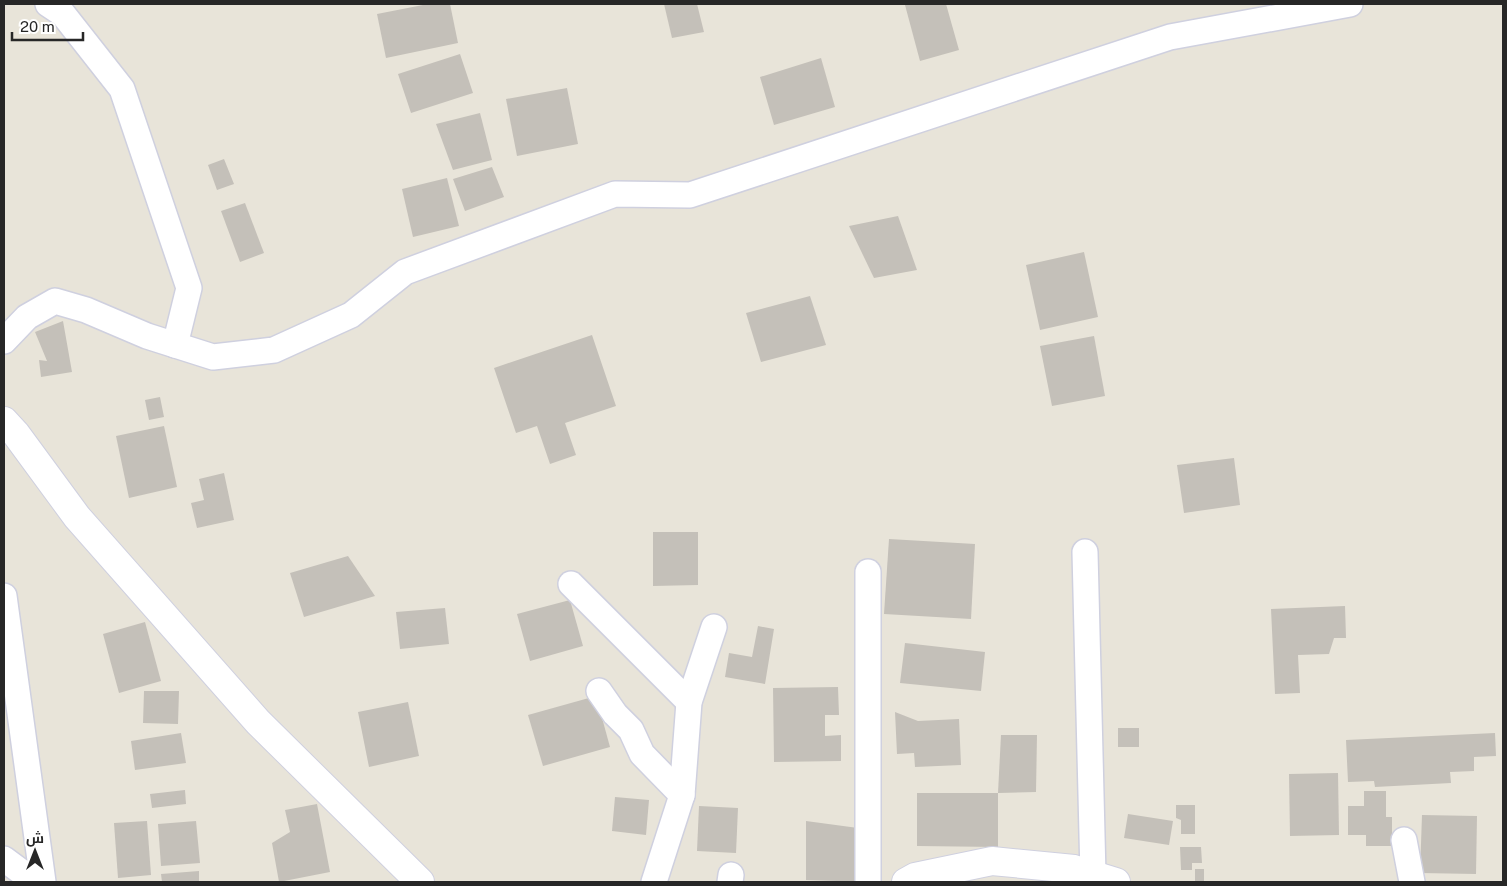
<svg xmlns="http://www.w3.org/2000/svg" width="1507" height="886" font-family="'Public Sans',Cairo,sans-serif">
<rect width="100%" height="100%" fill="#e8e4d9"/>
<g fill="#c4c0b9">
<polygon points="428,4 450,4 458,43 386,58 377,14"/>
<polygon points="664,4 697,4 704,32 672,38"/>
<polygon points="909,4 946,4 959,50 920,61 905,5"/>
<polygon points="460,54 473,93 411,113 398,74"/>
<polygon points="821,58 835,107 774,125 760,77"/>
<polygon points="567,88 578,144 517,156 506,99"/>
<polygon points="480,113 492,160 453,170 436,124"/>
<polygon points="224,159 234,184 217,190 208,165"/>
<polygon points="492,167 504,197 465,211 453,179"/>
<polygon points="447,178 459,226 413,237 402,189"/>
<polygon points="245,203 264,253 240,262 221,211"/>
<polygon points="898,216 917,270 874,278 849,226"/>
<polygon points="1084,252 1098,317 1040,330 1026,265"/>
<polygon points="810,296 826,345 761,362 746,313"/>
<polygon points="63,321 72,372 41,377 39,360 47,361 35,332"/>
<polygon points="592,335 616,406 565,423 576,455 550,464 537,426 516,433 494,368"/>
<polygon points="1094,336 1105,396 1052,406 1040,346"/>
<polygon points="160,397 164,417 149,420 145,400"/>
<polygon points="164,426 177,487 129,498 116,436"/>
<polygon points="1234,458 1240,505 1184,513 1177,465"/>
<polygon points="224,473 234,520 197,528 191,503 204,500 199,479"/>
<polygon points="653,532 698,532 698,585 653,586"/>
<polygon points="889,539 975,544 971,619 884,614"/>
<polygon points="348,556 375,596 304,617 290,573"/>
<polygon points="570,600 583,646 530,661 517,614"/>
<polygon points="1345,606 1346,638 1334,638 1329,654 1298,655 1300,693 1275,694 1271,609"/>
<polygon points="445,608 449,644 400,649 396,612"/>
<polygon points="145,622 161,681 119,693 103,634"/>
<polygon points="758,626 774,629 765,684 725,677 729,653 752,657"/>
<polygon points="905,643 985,652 981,691 900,683"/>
<polygon points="838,687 839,715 825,715 825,736 841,735 841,761 774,762 773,688"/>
<polygon points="144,691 179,691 178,724 143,723"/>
<polygon points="596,696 610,747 543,766 528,715"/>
<polygon points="408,702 419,756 369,767 358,712"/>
<polygon points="895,712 918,721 959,719 961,765 915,767 914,753 897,754"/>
<rect x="1118" y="728" width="21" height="19"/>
<polygon points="181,733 186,763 135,770 131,741"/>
<polygon points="1495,733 1496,756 1474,757 1474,771 1450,772 1451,783 1375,787 1374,781 1348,782 1346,740"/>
<polygon points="1001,735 1037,735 1036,792 998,793"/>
<polygon points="1338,773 1339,835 1290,836 1289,774"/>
<polygon points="185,790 186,804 152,808 150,794"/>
<polygon points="1364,791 1386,791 1386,817 1392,817 1392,846 1366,846 1366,835 1348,835 1348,806 1364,806"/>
<polygon points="917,793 998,793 998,847 917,846"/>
<polygon points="615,797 649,800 646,835 612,831"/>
<polygon points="317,804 330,872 279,882 272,843 290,832 285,810"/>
<polygon points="1176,805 1195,805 1195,834 1181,834 1181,820 1176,818"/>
<polygon points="699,806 738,808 736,853 697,851"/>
<polygon points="1128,814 1173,821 1169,845 1124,838"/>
<polygon points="1422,815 1477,816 1476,874 1420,873"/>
<polygon points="147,821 151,875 118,878 114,823"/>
<polygon points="196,821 200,863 161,866 158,824"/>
<polygon points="806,821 858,828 867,882 806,880"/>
<polygon points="1180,847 1201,847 1202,863 1192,863 1192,870 1181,870"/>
<rect x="1195" y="869" width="9" height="12"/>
<polygon points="199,871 199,882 162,882 161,874"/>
</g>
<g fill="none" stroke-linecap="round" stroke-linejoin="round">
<g stroke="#cfd0df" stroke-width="28">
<g id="minor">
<polyline points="48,4 63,14 122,89 189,288 175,345"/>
<polyline points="4,341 27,317 55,301 86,310 147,336 213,357 274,350 351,315 405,272 615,194 690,195 1170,37 1350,4"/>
<polyline points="1085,552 1093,875 1096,882"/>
<polyline points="868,572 868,882"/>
<polyline points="571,584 689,702"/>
<polyline points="4,596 43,882"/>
<polyline points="599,691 615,714 631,730 642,754 682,795"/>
<polyline points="1404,840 1412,882"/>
<polyline points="4,859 35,882"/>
<polyline points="654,882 682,795 689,702 714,627"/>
<polyline points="730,882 731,875"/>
</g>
</g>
<g stroke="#cfd0df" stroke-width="30">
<g id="tertiary">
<polyline points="4,421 16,434 77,517 258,722 420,882"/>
<polyline points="906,882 915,877 992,861 1074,869 1116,882"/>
</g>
</g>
<use href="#minor" stroke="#fff" stroke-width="25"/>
<use href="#tertiary" stroke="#fff" stroke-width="28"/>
</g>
<rect width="1507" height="886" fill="none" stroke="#272727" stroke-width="10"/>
<g transform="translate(35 851)" stroke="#ffffff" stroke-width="4" paint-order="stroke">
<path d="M0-4L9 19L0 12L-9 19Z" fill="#272727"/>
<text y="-8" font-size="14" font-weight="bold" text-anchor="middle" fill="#272727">ش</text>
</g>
<path d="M12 32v8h71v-8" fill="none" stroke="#272727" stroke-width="2.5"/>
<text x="20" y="32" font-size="15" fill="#272727" stroke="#ffffff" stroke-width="4" paint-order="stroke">20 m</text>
</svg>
